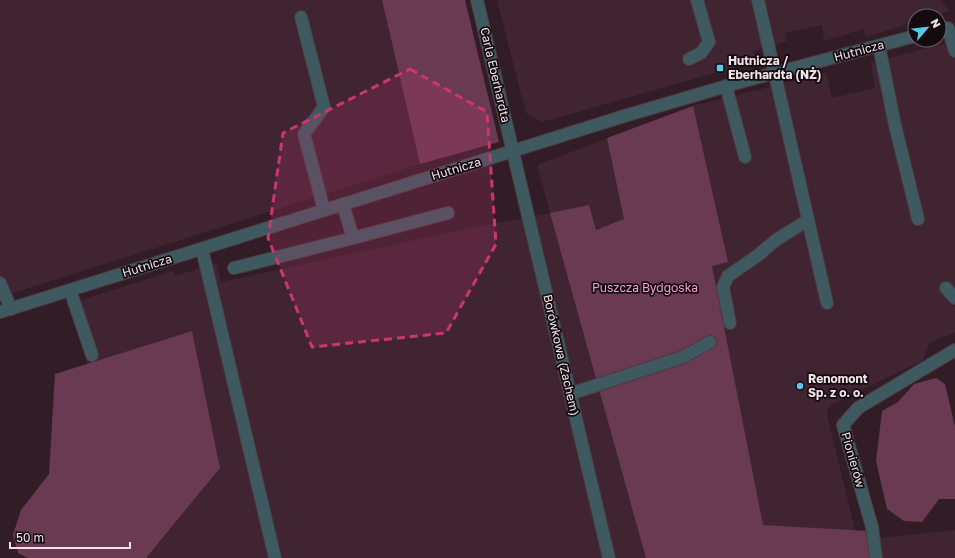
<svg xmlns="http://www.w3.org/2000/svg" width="955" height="558" font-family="'Golos Text',sans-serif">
<rect width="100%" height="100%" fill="#321d27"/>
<g fill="#402432">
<polygon points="0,0 382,0 420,164 0,297"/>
<polygon points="497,0 940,0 950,11 933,16 915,16 915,22 865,37 864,29 824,41 822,25 785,33 787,41 754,51 756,61 542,122 526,113"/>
<polygon points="955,41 955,332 929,343 923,360 831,405 828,408 827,415 855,530 871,558 146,558 220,468 192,331 88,365 69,304 173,271 175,276 217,263 221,282 466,229 550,213 537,165 693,106 826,73 832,98 875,88 871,63"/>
<polygon points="955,530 955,558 882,558 879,538"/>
</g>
<g fill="#6a3a52">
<polygon points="382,0 465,0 499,142 420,164"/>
<polygon points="693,106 728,262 712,266 763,525 868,531 871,558 646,558 550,213 589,205 596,230 624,219 607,138"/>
<polygon points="192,331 220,468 146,558 28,558 18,553 13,535 21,510 49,474 55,374"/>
<polygon points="936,378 945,384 955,427 955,499 939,499 922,522 904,521 887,509 876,461 882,411 898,402 914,384"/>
</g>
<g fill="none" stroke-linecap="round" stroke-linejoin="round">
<g stroke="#4d3942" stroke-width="14">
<g id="minor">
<polyline points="477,0 609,558"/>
<polyline points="758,0 827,303"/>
<polyline points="301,17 324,107 304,134 324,210"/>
<polyline points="948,28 955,51"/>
<polyline points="879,46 895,125 918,219"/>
<polyline points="689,59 701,53 709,42 697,0"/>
<polyline points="726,86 745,157"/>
<polyline points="343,204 353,238 448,213"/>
<polyline points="202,249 275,558"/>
<polyline points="234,268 353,238"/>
<polyline points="0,283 11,309"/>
<polyline points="946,288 955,298"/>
<polyline points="70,290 92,355"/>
<polyline points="0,312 621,117 737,83 915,36"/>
<polyline points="730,323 723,287 728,276 757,256 776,240 808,220"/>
<polyline points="570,394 683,357 710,342"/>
<polyline points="876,558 872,527 843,425 858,408 955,350"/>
</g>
</g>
<use href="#minor" stroke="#3f5961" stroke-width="12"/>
</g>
<path fill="#c93670" fill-opacity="0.2" stroke="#c93670" stroke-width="3" stroke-dasharray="8 5" stroke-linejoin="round" d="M410,69l77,43 9,132 -50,89 -134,14 -44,-109 15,-105z"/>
<g fill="#5bc8e7" stroke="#140b0f" stroke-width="1.5">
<rect x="716" y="64" width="8" height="8" rx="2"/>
<circle cx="800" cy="386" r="4"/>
</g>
<g text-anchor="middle" stroke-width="3.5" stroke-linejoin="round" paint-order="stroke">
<g font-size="12" fill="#f2e3e9" stroke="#140b0f">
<text transform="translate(859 51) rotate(-15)" y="4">Hutnicza</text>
<text transform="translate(495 75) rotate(77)" y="4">Carla Eberhardta</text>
<text transform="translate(456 169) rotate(-17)" y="4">Hutnicza</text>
<text transform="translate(147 266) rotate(-17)" y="4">Hutnicza</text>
<text transform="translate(561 355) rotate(77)" y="4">Borówkowa (Zachem)</text>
<text transform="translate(853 460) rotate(74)" y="4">Pionierów</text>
</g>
<g font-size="12" font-weight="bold" fill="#f2e3e9" stroke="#140b0f" text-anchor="start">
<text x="728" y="65">Hutnicza /<tspan x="728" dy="14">Eberhardta (NŻ)</tspan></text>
<text x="808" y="383">Renomont<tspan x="808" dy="14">Sp. z o. o.</tspan></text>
</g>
<g font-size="12" fill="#f2a3c9" stroke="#140b0f">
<text x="645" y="292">Puszcza Bydgoska</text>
</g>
</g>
<g transform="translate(927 28) rotate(62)"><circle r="19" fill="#140b0f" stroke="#6d6166"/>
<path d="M0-3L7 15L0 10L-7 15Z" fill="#5bc8e7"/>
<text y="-6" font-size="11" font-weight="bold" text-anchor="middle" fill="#f2e3e9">N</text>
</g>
<path d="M10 542v6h120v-6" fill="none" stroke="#f2e3e9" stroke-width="2"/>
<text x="16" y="542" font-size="12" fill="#f2e3e9" stroke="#140b0f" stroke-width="3" paint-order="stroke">50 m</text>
</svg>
